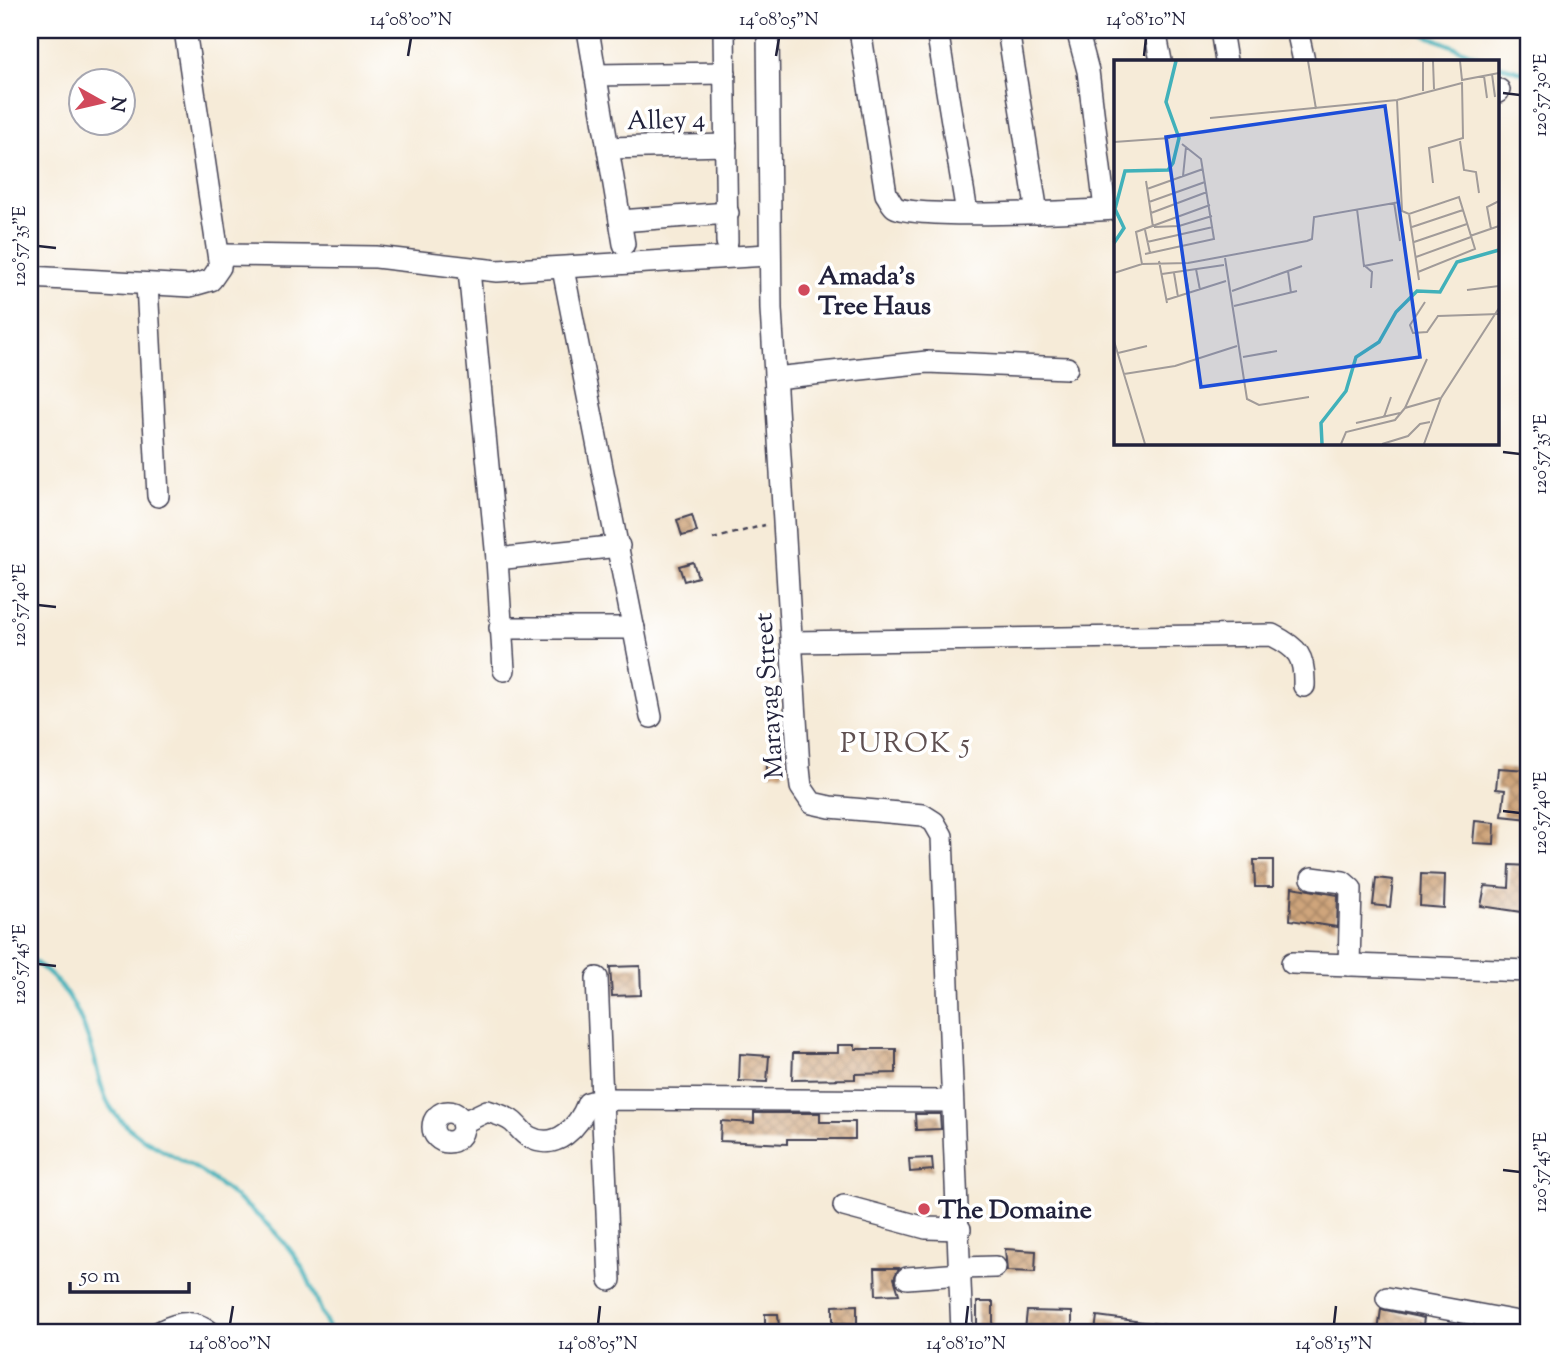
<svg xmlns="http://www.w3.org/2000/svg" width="1559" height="1362" font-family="'Sorts Mill Goudy',serif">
<defs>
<pattern id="building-cross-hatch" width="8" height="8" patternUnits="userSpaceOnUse" patternTransform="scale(1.75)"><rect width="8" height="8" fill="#cfa57b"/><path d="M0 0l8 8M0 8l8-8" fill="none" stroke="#a88666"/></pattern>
</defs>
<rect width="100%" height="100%" fill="#fff"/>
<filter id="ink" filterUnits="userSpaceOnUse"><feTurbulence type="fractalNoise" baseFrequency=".0143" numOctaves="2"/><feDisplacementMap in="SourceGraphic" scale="14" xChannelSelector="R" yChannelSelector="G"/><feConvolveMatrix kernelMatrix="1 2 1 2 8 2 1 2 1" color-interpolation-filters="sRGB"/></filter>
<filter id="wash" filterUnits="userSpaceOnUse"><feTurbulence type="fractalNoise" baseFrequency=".00686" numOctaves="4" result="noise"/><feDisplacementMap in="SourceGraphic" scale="28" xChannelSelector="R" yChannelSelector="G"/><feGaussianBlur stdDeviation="1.57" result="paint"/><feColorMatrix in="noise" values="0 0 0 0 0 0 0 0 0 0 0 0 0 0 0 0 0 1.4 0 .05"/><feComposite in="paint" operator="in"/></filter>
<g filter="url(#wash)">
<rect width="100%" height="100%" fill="#f6ebd8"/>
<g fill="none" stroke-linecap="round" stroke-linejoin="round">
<g stroke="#41b1ba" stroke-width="4.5">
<polyline points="1413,30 1489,61"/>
<polyline points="1498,65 1529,74"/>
<path d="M30,959c36,23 51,54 63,95 5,16 7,36 16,51 23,38 70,49 103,74 33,25 71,54 91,90 11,20 17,43 28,63"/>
</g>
</g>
<g id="blocks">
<g fill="url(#building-cross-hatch)">
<polygon points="692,515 697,532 682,536 677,520"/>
<polygon points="693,562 698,577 684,581 679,566"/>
<polygon points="767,757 783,758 783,773 767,773"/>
<polygon points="1498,768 1528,770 1526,795 1529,795 1529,819 1502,816 1505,790 1496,789"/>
<polygon points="1475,821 1495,823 1494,844 1473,843"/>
<polygon points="1254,860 1273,860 1273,887 1255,887"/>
<polygon points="1510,865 1529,866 1529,913 1481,906 1485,886 1509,888"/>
<polygon points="1421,874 1445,875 1444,908 1420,906"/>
<polygon points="1376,878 1393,880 1390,907 1373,905"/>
<polygon points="1292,887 1338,895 1337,927 1290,920"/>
<polygon points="640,966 641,995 612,996 610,967"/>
<polygon points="838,1045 855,1045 855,1049 896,1049 896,1073 855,1074 855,1079 792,1080 793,1053 838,1053"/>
<polygon points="740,1054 769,1056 767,1082 739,1081"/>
<polygon points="754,1113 820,1113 820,1122 855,1122 855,1139 787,1139 787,1144 720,1141 721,1121 754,1123"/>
<polygon points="915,1114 940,1114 941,1129 916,1130"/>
<polygon points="932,1158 933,1170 910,1172 909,1159"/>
<polygon points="1005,1249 1036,1251 1035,1272 1007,1271"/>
<polygon points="875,1268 899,1268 894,1278 899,1294 876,1295"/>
<rect x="977" y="1302" width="16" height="30"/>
<polygon points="857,1305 857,1324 833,1323 833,1306"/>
<polygon points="1381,1309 1424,1318 1423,1325 1419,1324 1419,1332 1378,1332"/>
<polygon points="1027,1311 1072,1312 1072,1332 1025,1330"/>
<polygon points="765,1314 778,1314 779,1328 765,1328"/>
<polygon points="1097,1316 1166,1325 1165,1332 1095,1332"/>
</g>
</g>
</g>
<g filter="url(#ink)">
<use href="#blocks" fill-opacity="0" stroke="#424053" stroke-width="2"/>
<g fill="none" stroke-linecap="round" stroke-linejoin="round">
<g stroke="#424053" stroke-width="24">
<g id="minor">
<polyline points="588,30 624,244"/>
<polyline points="724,30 727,242"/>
<polyline points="768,30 771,309 799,768 801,787 812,803 830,807 923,815 934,822 942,836 962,1332"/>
<path d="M860,30l26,164c3,4 6,11 9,13 18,13 190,4 221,2"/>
<polyline points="937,30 967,213"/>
<polyline points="1008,30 1037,213"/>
<polyline points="1077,30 1088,71 1105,209"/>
<polyline points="1155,30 1161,61"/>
<polyline points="1221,30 1226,61"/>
<polyline points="1297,30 1304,61"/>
<polyline points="595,75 725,73"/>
<polyline points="1498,92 1499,90"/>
<polyline points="608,148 726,145"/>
<polyline points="620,221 728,213"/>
<polyline points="221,255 376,257 497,271 768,255"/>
<polyline points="563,269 651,717"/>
<polyline points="469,270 497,559 504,670"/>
<polyline points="30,277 190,286 211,280 220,267 185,30"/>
<polyline points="147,284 158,496"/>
<polyline points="775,378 927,362 1067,368"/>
<polyline points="497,559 619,546"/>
<polyline points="500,628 634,628"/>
<path d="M792,642l480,-7c26,13 33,21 32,51"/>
<polyline points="1312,878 1343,882 1351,889 1349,965"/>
<polyline points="1292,963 1529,971"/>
<circle cx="448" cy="1127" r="15"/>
<path d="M462,1123l25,-12c9,3 19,5 26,11 5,4 10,12 16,15 28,15 50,-11 59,-34l14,-4 -5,-121"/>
<polyline points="844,1206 926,1228 960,1229"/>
<polyline points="961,1268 995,1267"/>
<polyline points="907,1278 961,1274"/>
<polyline points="610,1280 602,1099 951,1101"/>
<polyline points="1387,1298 1529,1324"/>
<path d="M159,1332c17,-9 35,-14 51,0"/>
</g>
</g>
<polyline stroke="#424053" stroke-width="2.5" stroke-dasharray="5 5" stroke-linecap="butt" points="713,539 765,525"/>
<use href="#minor" stroke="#fff" stroke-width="21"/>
</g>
</g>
<path fill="none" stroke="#22223b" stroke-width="2.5" d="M408,56l3,-18M776,56l3,-18M1144,56l2,-18M1503,93l17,2M38,246l18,2M1503,452l17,2M38,605l18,2M1503,811l17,2M38,964l18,2M1503,1170l17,2M230,1324l3,-18M598,1324l2,-18M966,1324l2,-18M1334,1324l2,-18"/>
<g fill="#d1495b" stroke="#fff" stroke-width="2.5">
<circle cx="804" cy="290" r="7"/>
<circle cx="924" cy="1209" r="7"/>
</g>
<g text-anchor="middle" stroke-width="7" stroke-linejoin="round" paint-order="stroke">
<g font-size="26" fill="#22223b" stroke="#fff">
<text transform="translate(666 119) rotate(-2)" y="9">Alley 4</text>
<text transform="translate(768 696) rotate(-94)" y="9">Marayag Street</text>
</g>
<g font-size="26" font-weight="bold" fill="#22223b" stroke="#fff" text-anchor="start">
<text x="818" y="284">Amada's<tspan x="818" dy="30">Tree Haus</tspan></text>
<text x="938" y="1218">The Domaine</text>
</g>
<g font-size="28" letter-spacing="2" fill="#5f5051" stroke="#fff">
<text x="906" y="752">PUROK 5</text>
</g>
</g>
<g transform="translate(1114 60)">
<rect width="385" height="385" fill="#f6ebd8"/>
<path fill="none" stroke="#41b1ba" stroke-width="3.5" d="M0,183l10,-15 -9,-19 10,-38 43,-1 5,-7 6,-25 -13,-36 10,-41M208,384l-1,-21 25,-32 10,-34 23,-15 17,-30 21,-21 23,1 17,-30 42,-12"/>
<path fill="none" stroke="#a19b99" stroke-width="2" d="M194,1l8,48M319,1l1,28M346,1l2,19 37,-7M378,14l3,23M370,16l3,22M309,31v-29M283,40l5,111 7,3 50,-17 16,52 -57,23M96,58l187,-18 65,-17M346,81l4,29 12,2 3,21M0,82l56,-4M69,116l3,-29M32,121l7,46M319,123l-4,-35 34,-10 -1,-56M33,129l56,-20M35,142l56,-20M280,142l6,39M243,149l7,57 29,-6M37,153l56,-21M295,154l10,66M40,167l25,-1 33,-10M298,167l51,-17M377,169l-4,-22 12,-6M31,170l5,23M356,176l29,-10M33,182l66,-15M300,182l53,-18M31,194l69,-15 -13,-80 -19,-15M302,197l55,-20M111,198l22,141 12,6 50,-8M45,201l8,42M28,204l-6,-32 74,-27M251,206l7,6 -1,16M82,209l4,21M71,211l4,22M174,211l3,22M0,213l28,-9 46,-1 119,-22 5,-2 2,-22 86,-15M60,213l4,24M48,214l62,-9M353,230l32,-4M118,231l70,-25M52,240l60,-19M311,242l-15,23 3,8 14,-1 11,-16 61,-2M120,246l63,-15M0,281l31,103M4,293l29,-7M129,297l34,-6M10,314l51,-8 62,-20M291,348l22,-49M270,357l7,-20M242,363l44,-10M227,384l5,-12 49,-12 10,-12 35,-10M268,384l26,-8 12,-12 10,-2M310,384l17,-46 58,-90"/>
<path fill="#1d4ed8" fill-opacity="0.15" stroke="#1d4ed8" stroke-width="3.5" d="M271,46l35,251 -219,30 -35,-250z"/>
<rect width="385" height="385" fill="none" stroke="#22223b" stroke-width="3.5"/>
</g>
<rect width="1559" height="1362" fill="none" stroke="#fff" stroke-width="77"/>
<g transform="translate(102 102) rotate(98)"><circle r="33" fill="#ffffff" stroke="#a7a7b1" stroke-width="2"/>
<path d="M0-5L12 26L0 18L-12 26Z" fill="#d1495b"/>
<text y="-10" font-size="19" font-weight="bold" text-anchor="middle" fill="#22223b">N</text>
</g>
<path d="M70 1282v10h119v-10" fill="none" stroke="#22223b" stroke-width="3.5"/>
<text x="80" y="1282" font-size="21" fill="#22223b" stroke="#ffffff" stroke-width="5" paint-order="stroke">50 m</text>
<rect x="38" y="38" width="1482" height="1286" fill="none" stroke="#22223b" stroke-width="2.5"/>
<g font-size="18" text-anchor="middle" fill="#22223b">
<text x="411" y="25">14°08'00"N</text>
<text x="779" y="25">14°08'05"N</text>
<text x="1146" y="25">14°08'10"N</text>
<text transform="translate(1540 95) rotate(-90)" y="6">120°57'30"E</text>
<text transform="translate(19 246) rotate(-90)" y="6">120°57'35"E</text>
<text transform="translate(1540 454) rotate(-90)" y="6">120°57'35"E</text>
<text transform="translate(19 605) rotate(-90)" y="6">120°57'40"E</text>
<text transform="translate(1540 813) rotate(-90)" y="6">120°57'40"E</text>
<text transform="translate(19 964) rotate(-90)" y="6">120°57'45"E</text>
<text transform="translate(1540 1172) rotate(-90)" y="6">120°57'45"E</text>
<text x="230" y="1349">14°08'00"N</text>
<text x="598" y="1349">14°08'05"N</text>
<text x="966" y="1349">14°08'10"N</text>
<text x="1334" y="1349">14°08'15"N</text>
</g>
</svg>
